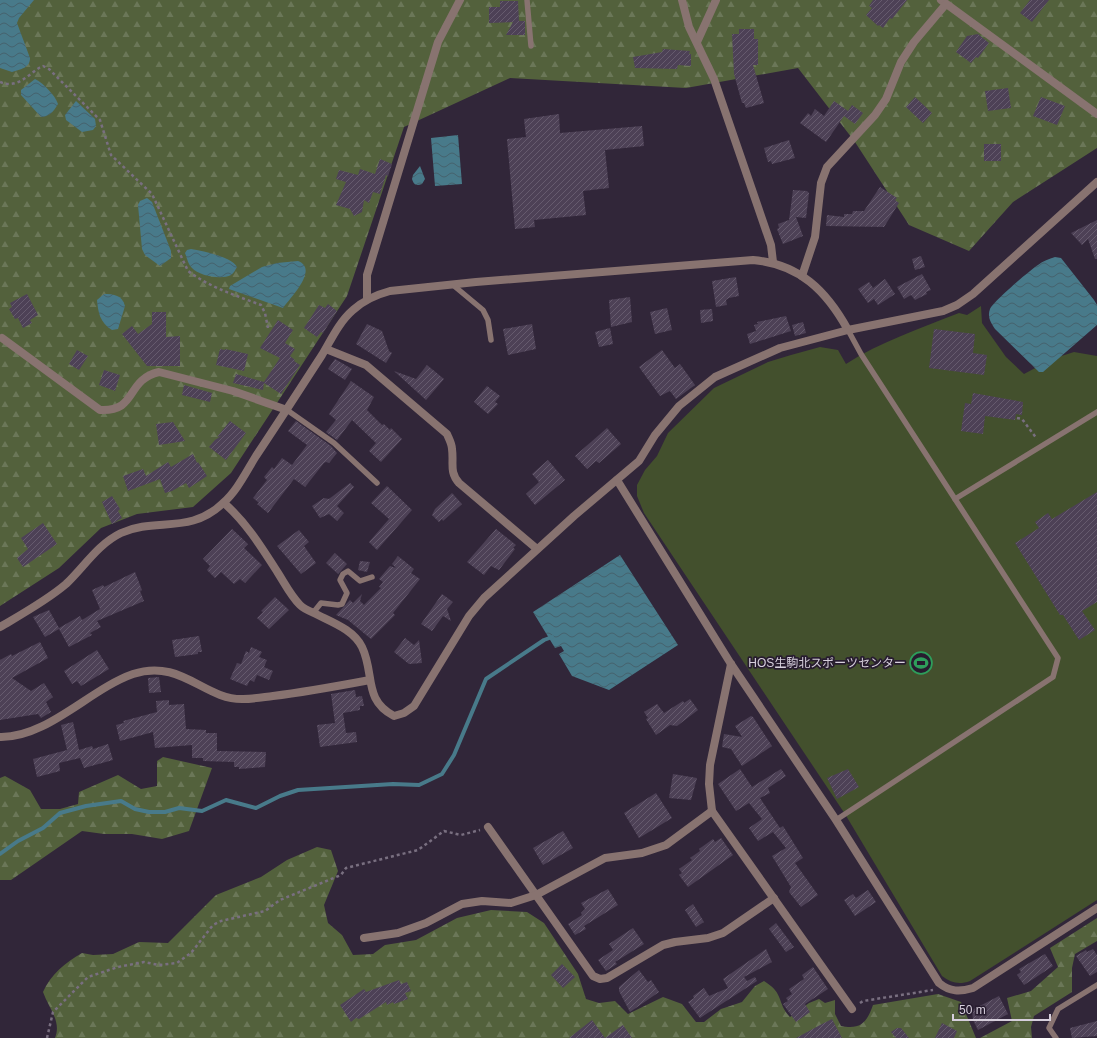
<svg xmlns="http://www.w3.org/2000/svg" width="1097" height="1038" font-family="Helvetica,'Noto Sans JP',sans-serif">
<defs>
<pattern id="forest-firs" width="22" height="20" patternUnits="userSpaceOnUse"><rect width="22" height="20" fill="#53613c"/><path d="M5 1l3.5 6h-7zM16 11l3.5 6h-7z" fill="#6b7758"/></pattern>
<pattern id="water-waves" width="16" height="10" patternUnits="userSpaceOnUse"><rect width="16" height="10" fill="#487a8a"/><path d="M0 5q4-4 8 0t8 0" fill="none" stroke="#45626d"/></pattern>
<pattern id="building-hatch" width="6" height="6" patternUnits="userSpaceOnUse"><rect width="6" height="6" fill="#4d4156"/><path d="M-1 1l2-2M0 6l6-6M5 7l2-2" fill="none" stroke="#665b6e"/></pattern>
</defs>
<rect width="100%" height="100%" fill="#312639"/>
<path fill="#43502d" d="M981,306l1,17 24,34 18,17 28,-15 22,-7 23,4v544l-127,81c-11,4 -19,2 -28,-5l-97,-162 -201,-301 -7,-17v-11l8,-15 12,-14 11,-23 46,-45 54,-26 23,-7 29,-8 18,3 8,14c34,-22 75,-36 113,-51l8,2z"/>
<g fill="url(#forest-firs)">
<polygon points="0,0 1097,0 1097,148 1013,202 969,251 909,225 855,142 798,68 686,88 510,78 404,127 347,296 231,473 193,507 137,514 101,528 59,568 0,606"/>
<polygon points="163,757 212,768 189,831 162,839 132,834 104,834 82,831 11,880 0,880 0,778 5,776 30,790 41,809 60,809 78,804 79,792 118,775 141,789 157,786 157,761"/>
<path d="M317,847l14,3 7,21 -14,34 4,18 14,12 11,20 20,-1 12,-9 31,-5 41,-22 34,-8 36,2 17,11 34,51 8,25 13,4 16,-2 13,13 35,-17 19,7 14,18h8l17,-13 21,-7 13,-16 9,-5c21,13 12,21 26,36l19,-14 10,-4 6,4 10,-3v14l6,12c20,4 26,-4 32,-21l65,-11 23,8 15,36h-921c7,-17 -7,-31 -12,-46 8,-18 22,-29 39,-39l11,2 20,-1 26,-12 29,1 48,-48 45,-18 26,-17z"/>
<polygon points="1097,918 1097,941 1075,954 1072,968 1072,992 1034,1016 1031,1027 1032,1038 980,1038 1012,1021 1007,998 1031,991 1058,967 1050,948"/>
</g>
<g fill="url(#water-waves)">
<path d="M0,0h34l-15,18 -2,5 13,35c0,10 -9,11 -18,14l-12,-4z"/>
<path d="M35,79c8,4 20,16 23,25 -4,7 -9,13 -17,13l-20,-22v-5z"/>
<polygon points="76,101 95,119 96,126 93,130 82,132 66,120 65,115"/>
<polygon points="458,135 462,184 435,186 431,138"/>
<path d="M420,166l5,13 -3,5c-6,2 -8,1 -10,-5l1,-4z"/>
<polygon points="147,198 152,202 171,251 171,258 160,266 145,255 142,249 138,205 140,201"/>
<path d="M191,249c12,2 41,8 46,18 -2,3 -3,6 -6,8 -9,5 -32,1 -39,-7 -4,-4 -5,-10 -7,-15l2,-3z"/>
<path d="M1055,257l6,1 33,42 3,5v20l-54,47h-4l-44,-43c-4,-6 -8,-12 -5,-20 4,-8 40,-39 48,-44 5,-4 11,-6 17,-8z"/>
<path d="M298,261c21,8 -7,36 -15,47l-54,-19 1,-3 32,-19 15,-4z"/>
<path d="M104,294c10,0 18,1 21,12l-7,23 -6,1c-12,-7 -14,-18 -15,-30z"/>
<polygon points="620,555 678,645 609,690 572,676 559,654 564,651 561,646 555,648 533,612"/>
</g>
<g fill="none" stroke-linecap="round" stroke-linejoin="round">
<polyline stroke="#487a8a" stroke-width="4" points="0,854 18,841 43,828 60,813 86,806 121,801 135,809 149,812 165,812 179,808 202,811 226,800 256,808 280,796 298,790 393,784 419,785 442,774 454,755 486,679 544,640 552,637"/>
</g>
<g fill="url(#building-hatch)">
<polygon points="873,0 907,0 892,19 890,18 883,28 879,25 878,26 866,15 872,8 869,6"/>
<polygon points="1030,0 1049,0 1032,22 1020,13"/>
<polygon points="500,1 518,1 519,21 525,21 525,35 506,35 513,22 489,23 489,7 500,7"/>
<polygon points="739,29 754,29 754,39 758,39 758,65 753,65 764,103 746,108 744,103 742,103 734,74 732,34 739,34"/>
<polygon points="978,34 989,43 978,58 976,57 971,63 956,52 967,36"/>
<polygon points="663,49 690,51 689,54 691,54 691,66 678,65 677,69 635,68 633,57 662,52"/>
<polygon points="1008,88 1011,108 988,111 985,91"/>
<polygon points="915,97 932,113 923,123 906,107"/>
<polygon points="1041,97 1065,106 1057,125 1033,116"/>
<polygon points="834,101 848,111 852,105 863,113 855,124 844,116 826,142 800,123 808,113 811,116 815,109 824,116"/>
<polygon points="559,114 560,133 642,126 644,146 605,150 609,188 583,191 586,215 534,220 535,227 515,229 507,139 526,137 524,119"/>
<polygon points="789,140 795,158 772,164 771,161 768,162 764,148"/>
<rect x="984" y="144" width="17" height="17"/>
<polygon points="380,159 392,164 388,176 386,175 380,194 373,192 369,203 364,200 362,212 354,216 350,209 336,205 346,182 336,179 339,170 358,175 360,169 375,174"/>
<polygon points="880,187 897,198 895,200 899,203 884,227 826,226 827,215 844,217 844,214 852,214 853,211 864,211"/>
<polygon points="793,190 807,191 809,193 806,218 796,217 803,236 783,244 777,229 779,228 778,224 789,220"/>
<polygon points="1097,220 1097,259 1095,259 1088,239 1082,245 1071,233"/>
<polygon points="921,256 925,267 915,270 912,259"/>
<polygon points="922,274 931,290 926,292 927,294 915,300 911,295 904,299 897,287"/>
<polygon points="736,277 739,296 729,298 726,300 727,305 716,307 712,281"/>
<polygon points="885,279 895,294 878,305 874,299 868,303 858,289 869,282 873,288"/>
<polygon points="27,294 38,315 30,320 32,323 23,328 18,318 15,319 9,309 12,307 10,303"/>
<polygon points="630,297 632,322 611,327 609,300"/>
<polygon points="328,304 337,311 323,333 321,332 317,337 304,328 319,305 325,308"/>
<polygon points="667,308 672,330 655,334 650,312"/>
<polygon points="712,309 713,321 701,323 700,310"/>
<polygon points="152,312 166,312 166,337 180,336 180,366 147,366 122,334 132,326 138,334 152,324"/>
<polygon points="786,316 791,331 750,344 747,334 756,331 754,325 758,324 757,322"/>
<polygon points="278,320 293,330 285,343 295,349 290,356 295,360 294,361 300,365 281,394 264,383 263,390 233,383 236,374 264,382 280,358 260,348"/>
<polygon points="803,322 806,333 795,336 792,325"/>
<polygon points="367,324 382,331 389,351 392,353 386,363 356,344"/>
<polygon points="532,324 536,349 508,355 503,329"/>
<polygon points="610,328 613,344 599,347 595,332"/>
<polygon points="934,329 975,334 973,353 987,355 984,375 929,368"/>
<polygon points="220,349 225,350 225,349 248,354 244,371 216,365"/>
<polygon points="77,350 88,356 79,370 69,364"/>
<polygon points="662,350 675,368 680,364 695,385 676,399 670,391 660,396 639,367"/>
<polygon points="335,359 352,369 345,380 328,369"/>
<polygon points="427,365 444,379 426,400 394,371 416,379"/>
<polygon points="104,370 120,375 115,391 99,385"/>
<polygon points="351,381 374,397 367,410 382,425 384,424 390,430 391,428 402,439 381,462 369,451 376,443 352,420 337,440 326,432 336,420 329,414"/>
<polygon points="184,385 212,393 210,402 182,395"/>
<polygon points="487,386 500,396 495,402 498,404 488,414 474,402"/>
<polygon points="973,393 1023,402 1022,415 1016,414 1015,420 985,416 983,434 961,431 965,403 971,404"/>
<polygon points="230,421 246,433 226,460 209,447 215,440 221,436 217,437"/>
<polygon points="296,421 331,446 337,453 329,463 326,462 324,463 305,487 294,479 268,513 257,504 259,503 253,498 267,480 264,477 272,467 274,469 282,458 292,465 307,445 288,431"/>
<polygon points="173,422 185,441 159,445 156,424"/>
<polygon points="607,428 621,444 599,463 596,461 587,469 575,456"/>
<polygon points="193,454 197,463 198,462 207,476 189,488 186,483 172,491 165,493 160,479 128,491 123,476 143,469 146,476 168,462 171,467"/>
<polygon points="548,460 565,480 535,505 526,494 539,482 532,474"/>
<polygon points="350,483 354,487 337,506 344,513 337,521 329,514 320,518 312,506 324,498 329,499"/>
<polygon points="387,486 412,510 377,550 369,542 389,519 371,503"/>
<polygon points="1097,492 1097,602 1082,611 1095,630 1079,640 1063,615 1060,615 1015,543 1039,528 1035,522 1048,513 1052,519"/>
<polygon points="452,493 462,504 443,521 442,519 439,522 432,515 435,509"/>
<polygon points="112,496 120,509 118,511 122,518 112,524 102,502"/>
<polygon points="43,523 57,544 23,567 17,558 28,549 21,538"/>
<polygon points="232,529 248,544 244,548 262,565 245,583 240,579 234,584 221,572 215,578 207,570 210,566 203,559"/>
<polygon points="496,529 516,545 513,548 515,549 499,570 491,566 484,575 467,562"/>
<polygon points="299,530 309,542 304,546 316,563 301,574 277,546"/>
<polygon points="335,553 347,564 338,574 326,563"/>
<polygon points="398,556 414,569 411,573 420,579 393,613 395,615 371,639 348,620 336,615 350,600 353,603 362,594 360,601 364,605 381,588 379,587 383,582 379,579 390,566 396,568 392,564"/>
<polygon points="360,561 370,562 367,572 358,570"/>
<polygon points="135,572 142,590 140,591 144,601 97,621 101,627 90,633 92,635 69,647 59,629 45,637 33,617 49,610 59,628 80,616 82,620 100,609 92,590 103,585 104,587"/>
<polygon points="442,594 453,602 447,609 451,621 443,616 432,631 421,624"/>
<polygon points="275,597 289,610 269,629 257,618 263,612 261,611"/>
<polygon points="199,636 202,652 198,652 198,654 175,657 172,640"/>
<polygon points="405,638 414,645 419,640 422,663 409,664 394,652"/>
<polygon points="40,642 48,658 12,678 31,691 44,683 53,697 46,702 51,712 41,718 38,714 0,720 0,660 11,654 12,656"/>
<polygon points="251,647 262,652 259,657 267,660 264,667 273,671 269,680 257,675 254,682 250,680 247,686 230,679 237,663 241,664 246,651 249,653"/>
<polygon points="97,650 109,669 81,686 77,681 72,684 64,671"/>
<polygon points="159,677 161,692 149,693 148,678"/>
<polygon points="355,690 356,697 362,696 364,706 360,706 360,710 343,713 346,733 356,732 357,742 320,747 317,725 335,723 331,694"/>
<polygon points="690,699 698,710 677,726 670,725 656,735 646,719 648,718 644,712 657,704 664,713 683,701 684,703"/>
<polygon points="169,700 169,705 184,704 186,729 206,730 206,733 217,733 217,751 266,752 265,767 239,769 239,767 234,767 234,762 203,761 203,758 192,758 192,745 155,748 153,732 120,741 116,725 124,723 123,721 157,712 156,701"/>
<polygon points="751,716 753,717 772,746 742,766 731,749 722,747 724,734 742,737 735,726"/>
<polygon points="73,722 79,750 92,746 93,749 108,744 113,760 84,768 80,758 59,763 60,771 37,777 33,759 67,750 61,725"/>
<polygon points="740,769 752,787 781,769 786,776 768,788 770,793 760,798 780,828 783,826 803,858 795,863 818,895 801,907 789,892 791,887 772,856 786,848 773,832 758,841 749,828 762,819 749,803 736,811 718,784"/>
<polygon points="848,769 859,787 837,799 827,778"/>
<polygon points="673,774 697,778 691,800 669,798"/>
<polygon points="656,793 672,818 639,838 624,813"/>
<polygon points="563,831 573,848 543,865 533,848"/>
<polygon points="721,838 733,855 688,887 679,875 682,873 679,869 692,860 690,858 700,851 699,849 713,839 715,842"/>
<polygon points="608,889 618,905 584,926 586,929 575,935 568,924 582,915 581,913 585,909 581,903"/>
<polygon points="868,890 876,902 855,916 844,900 853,894 856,898"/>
<polygon points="693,904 704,922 696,927 685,910"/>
<polygon points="776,923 794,947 786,952 769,929"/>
<polygon points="633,928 644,944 615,962 617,964 606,971 598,960 613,950 609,944"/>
<polygon points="766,949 772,962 744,977 747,981 755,977 757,981 700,1018 688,1002 694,998 693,996 704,988 709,996 728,988 723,979"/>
<polygon points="1093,949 1097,955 1097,972 1090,976 1076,956 1086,950 1087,952"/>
<polygon points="1045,954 1053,966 1024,985 1017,975 1021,972 1019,969"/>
<polygon points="562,964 575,977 563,988 551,975"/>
<polygon points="813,967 828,989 805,1004 810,1012 796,1022 783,1004 788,1001 786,998 792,994 789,989 804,979 802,975"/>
<polygon points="639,970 648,982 651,980 659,992 630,1012 619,991 619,987"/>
<polygon points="399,980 401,984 407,982 411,991 405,993 408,999 394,1004 393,1002 387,1005 386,1002 359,1019 356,1018 351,1022 340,1005 364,989 366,992"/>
<polygon points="999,996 1008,1014 978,1030 973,1020 972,1010"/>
<polygon points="832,1019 842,1038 796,1038 822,1024"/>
<polygon points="592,1020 605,1038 623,1025 632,1038 569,1038"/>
<polygon points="1097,1021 1097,1036 1072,1038 1070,1028"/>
<polygon points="942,1023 957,1031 954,1038 935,1038"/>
<polygon points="897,1028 901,1028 909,1038 896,1038 891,1032"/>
</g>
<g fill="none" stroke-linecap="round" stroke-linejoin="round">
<g stroke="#796f80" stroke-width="2.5" stroke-dasharray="3 3" stroke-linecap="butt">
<path d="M0,82c16,7 27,-6 39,-14l4,-2 6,3 51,51 11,35 41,39 36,77c21,16 49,25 73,34l4,8 3,15"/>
<polyline points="1017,418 1022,419 1037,439"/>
<polyline points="860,1003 863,1001 933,990"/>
<polyline points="47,1038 53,1012 88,977 118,967 144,962 159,965 177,963 191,953 213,925 221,921 265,911 280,900 341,875 346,868 418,850 444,831 461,835 480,830"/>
</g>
<g stroke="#887370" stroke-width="5.5">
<polyline points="527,0 531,46"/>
<polyline points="453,285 483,310 488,320 491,340"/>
<polyline points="287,410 334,443 377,483"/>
<polyline points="955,499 1097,412"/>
<polyline points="313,613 321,603 338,605 342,604 347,593 340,580 343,574 348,571 360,581 372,577"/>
<polyline points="836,820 1053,677 1058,658 861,354 848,330"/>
<polyline points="1056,1038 1049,1028 1058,1009 1097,985"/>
</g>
<g stroke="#887370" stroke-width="8">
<polyline points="682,0 689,27 714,79 771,245 773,262"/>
<polyline points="941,0 1097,114"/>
<polyline points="697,42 716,0"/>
<polyline points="802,276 815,237 821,183 827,167 875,115 886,99 901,62 914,42 946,4"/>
<polyline points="367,299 367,275 438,42 460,0"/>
<path d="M2,338l98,72c38,2 25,-30 59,-38l74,19 54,19"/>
<path d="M326,349l40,16 81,69c2,5 5,10 5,15 2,14 -3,23 7,34l78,66"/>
<path d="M617,480l114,184 105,156 103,163c11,9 21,9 34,5l124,-80"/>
<path d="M224,503c22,19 38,45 54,70 7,11 13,23 22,32 4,4 9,6 14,8 17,9 39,16 48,34 13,27 1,53 32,69l10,-3 10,-7 55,-90 15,-18 90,-82 65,-55 16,-26 24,-29 36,-29 65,-29 68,-18 95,-19 14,-6 16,-11 124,-112"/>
<polyline points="731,664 710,765 709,784 712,811 852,1009"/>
<path d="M0,737c47,1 90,-48 133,-63 48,-16 71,26 110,25 10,0 21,-2 30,-3 33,-4 65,-10 97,-16"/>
<polyline points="488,827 593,976 600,979 607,978 663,945 675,942 708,938 723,933 774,898"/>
<polyline points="364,938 398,933 426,923 462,904 482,901 511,903 536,895 605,858 642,853 666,845 712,811"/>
</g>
<path stroke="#887370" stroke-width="8" d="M0,627c22,-13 46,-26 66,-43 18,-17 32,-40 55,-51 35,-16 69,2 102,-30 14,-12 23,-31 33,-47 22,-33 44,-67 66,-101 9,-15 17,-33 31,-45 11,-10 22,-15 37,-19l86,-9 277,-22c46,4 73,30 95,70"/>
</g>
<defs>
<g id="stadium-ring" transform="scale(1.15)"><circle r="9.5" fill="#271c2f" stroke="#2e9e5b" stroke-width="1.5"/><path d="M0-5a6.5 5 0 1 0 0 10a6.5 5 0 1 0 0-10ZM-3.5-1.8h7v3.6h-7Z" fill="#2e9e5b"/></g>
</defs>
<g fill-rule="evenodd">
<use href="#stadium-ring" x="921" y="663"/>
</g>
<g text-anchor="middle" stroke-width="3.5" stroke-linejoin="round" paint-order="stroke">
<g font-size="12" fill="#d6cfdc" stroke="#271c2f" text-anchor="end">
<text x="906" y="667">HOS生駒北スポーツセンター</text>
</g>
</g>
<path d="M953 1014v6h97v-6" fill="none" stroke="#d6cfdc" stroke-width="2"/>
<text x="959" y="1014" font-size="12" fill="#d6cfdc" stroke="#271c2f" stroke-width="3" paint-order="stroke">50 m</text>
</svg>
